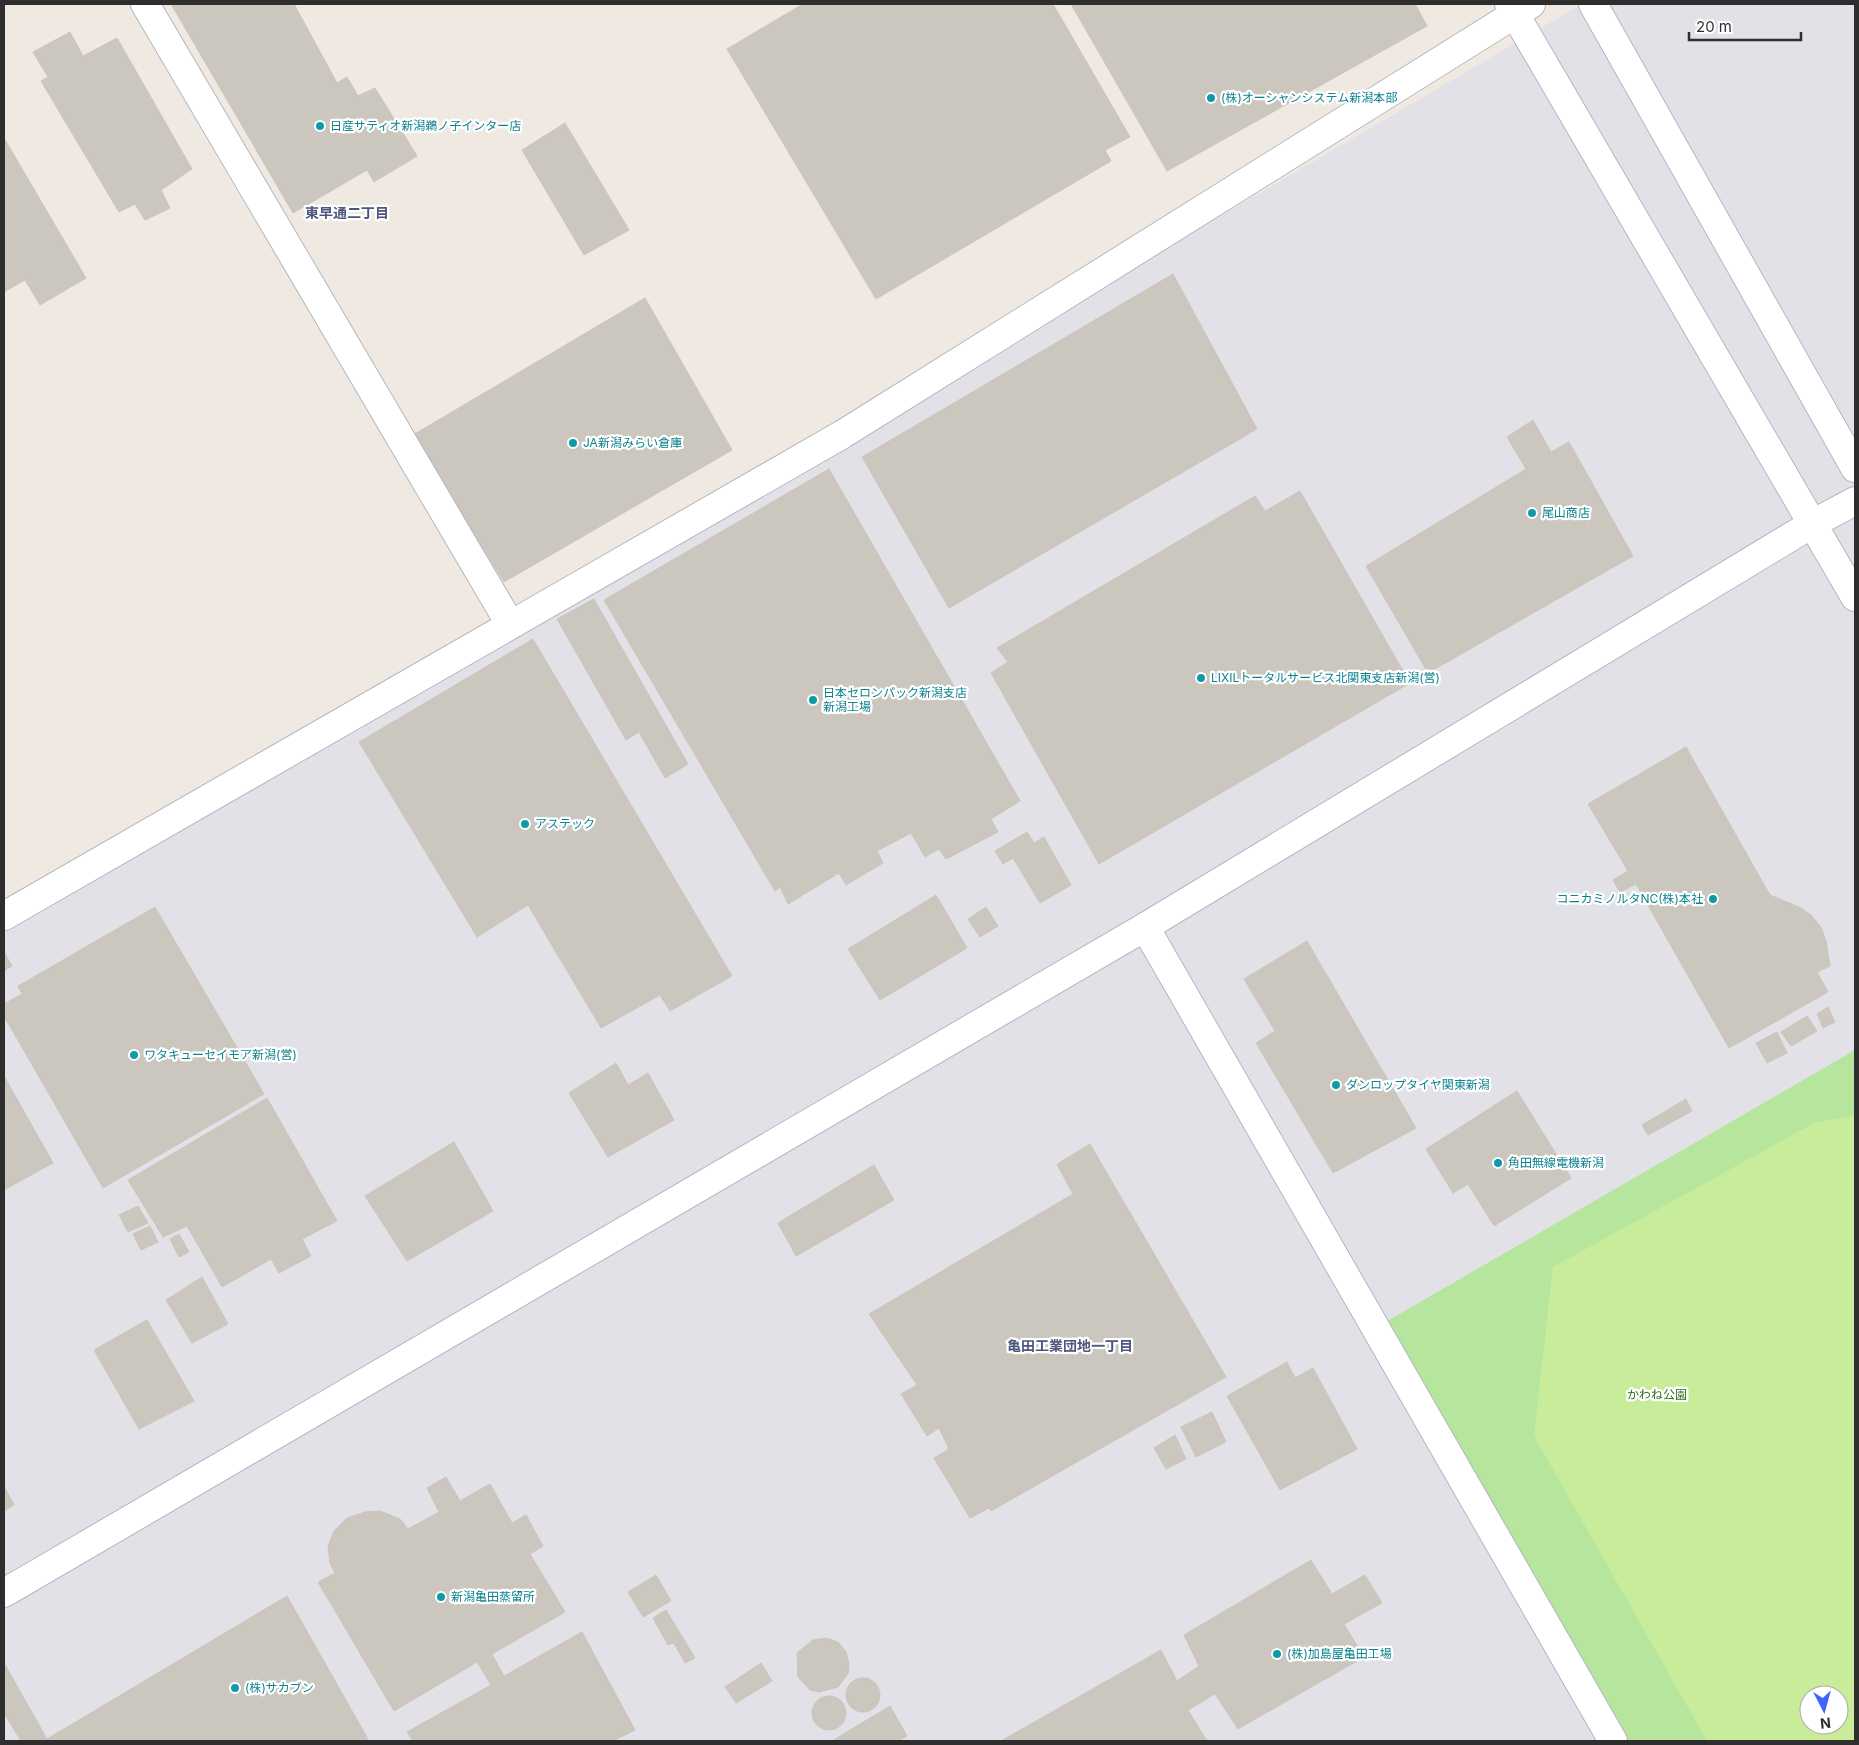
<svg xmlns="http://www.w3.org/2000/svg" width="1859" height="1745" font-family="Inter,'Noto Sans JP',sans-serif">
<rect width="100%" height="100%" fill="#efe9e1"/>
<path fill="#e3e1e8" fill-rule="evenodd" d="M1582,4h273v1737h-1851v-812zM1809,1695h30v30h-30z"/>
<path fill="#b6e59e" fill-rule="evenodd" d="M1855,1050v691h-227l-244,-418zM1809,1695h30v30h-30z"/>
<path fill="#c9ec9a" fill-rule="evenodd" d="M1855,1115v626h-148l-173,-305 19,-169 261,-144zM1809,1695h30v30h-30z"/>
<g fill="#cbc7bf" stroke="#cbc5ba">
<polygon points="171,4 294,4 337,83 347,77 358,96 375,88 417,156 374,182 367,170 293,213"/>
<polygon points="803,4 1053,4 1130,137 1105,150 1111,161 876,299 727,49"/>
<polygon points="1071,4 1415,4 1427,26 1167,171"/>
<polygon points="70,32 83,56 117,38 192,169 161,190 170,208 145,220 135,204 119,212 41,81 48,77 33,52"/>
<polygon points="565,123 629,230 584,255 522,150"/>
<polygon points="4,138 86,278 40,305 25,280 4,292"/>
<polygon points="1173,274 1257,429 949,608 862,457"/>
<polygon points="645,298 732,450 504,582 413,435"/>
<polygon points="1533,420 1551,452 1569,442 1633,556 1428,673 1366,566 1526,469 1507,437"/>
<polygon points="829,469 1020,801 991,819 998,832 946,859 939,849 925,857 911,833 877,851 883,863 846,885 839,873 788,904 780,887 775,891 604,600"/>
<polygon points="1300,491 1410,683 1099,864 991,673 1008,662 997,648 1255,496 1265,511"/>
<polygon points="594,599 688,764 665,778 639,732 626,740 557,619"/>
<polygon points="533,639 732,976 670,1011 660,995 601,1028 528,905 477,937 359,742"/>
<polygon points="1686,747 1770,895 1799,907 1811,915 1821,927 1826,941 1830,966 1817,972 1828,992 1729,1048 1636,884 1620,892 1613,880 1628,871 1588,804"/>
<polygon points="1027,832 1034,843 1044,837 1071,885 1040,903 1013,858 1003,864 995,851"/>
<polygon points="936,895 967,948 880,1000 848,949"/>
<polygon points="155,907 264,1094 103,1188 4,1016 4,1004 22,994 18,986"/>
<polygon points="986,907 998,926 980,937 968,919"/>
<polygon points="1307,941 1416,1128 1333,1173 1256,1043 1275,1031 1244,979"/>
<polygon points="4,952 12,966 4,971"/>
<polygon points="1828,1007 1835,1022 1823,1028 1817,1014"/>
<polygon points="1807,1016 1817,1031 1791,1046 1781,1032"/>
<polygon points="1777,1032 1787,1053 1767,1063 1756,1043"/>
<polygon points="616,1063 628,1085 648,1073 674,1120 608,1157 569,1093"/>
<polygon points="4,1076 53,1163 4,1190"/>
<polygon points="1517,1091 1571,1178 1494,1226 1468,1184 1453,1193 1426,1149"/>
<polygon points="267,1098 337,1221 302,1239 311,1256 279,1273 271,1259 222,1287 187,1226 163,1237 128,1180"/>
<polygon points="1686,1099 1692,1111 1648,1135 1642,1125"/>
<polygon points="454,1142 493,1211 407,1261 365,1196"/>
<polygon points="1090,1144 1226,1377 991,1511 989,1508 970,1518 934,1458 949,1449 939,1428 927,1436 901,1394 917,1385 869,1314 1073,1194 1057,1164"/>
<polygon points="874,1165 894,1200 796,1256 778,1223"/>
<polygon points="138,1206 148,1223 128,1232 119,1215"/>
<polygon points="150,1226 158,1242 141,1250 133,1234"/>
<polygon points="179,1234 189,1252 179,1257 170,1239"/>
<polygon points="202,1277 228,1324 192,1343 166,1300"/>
<polygon points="147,1320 194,1401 139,1429 94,1350"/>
<polygon points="1287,1362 1295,1378 1313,1368 1357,1449 1280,1490 1227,1396"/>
<polygon points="1212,1412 1226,1442 1196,1457 1181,1427"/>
<polygon points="1175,1435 1186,1459 1166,1469 1154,1448"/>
<polygon points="446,1477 460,1501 490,1484 512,1523 526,1515 543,1546 530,1554 565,1612 492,1654 504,1676 582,1632 635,1730 613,1741 413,1741 407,1732 491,1685 477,1662 394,1711 318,1582 335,1573 330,1563 328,1546 334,1531 347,1518 365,1512 380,1511 400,1519 408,1529 439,1512 427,1488"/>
<polygon points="4,1486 14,1505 4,1511"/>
<polygon points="1311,1560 1332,1594 1365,1575 1382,1603 1344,1624 1364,1657 1238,1729 1215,1694 1188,1710 1207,1741 1001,1741 1161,1650 1177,1681 1199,1666 1184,1635"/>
<polygon points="656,1575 671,1601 643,1617 628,1592"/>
<polygon points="287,1596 369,1741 21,1741 4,1713 4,1663 47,1739"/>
<polygon points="666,1610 695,1658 685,1663 674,1643 668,1645 653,1618"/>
<polygon points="826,1638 838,1642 846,1652 849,1663 848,1674 838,1687 819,1692 810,1690 798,1677 797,1653 813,1640"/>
<polygon points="761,1663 772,1681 736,1703 725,1687"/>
<circle cx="863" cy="1695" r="17"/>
<circle cx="829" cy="1713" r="17"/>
<polygon points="890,1706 907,1736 898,1741 832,1741"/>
</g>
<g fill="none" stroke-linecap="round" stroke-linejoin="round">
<g stroke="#b4b7c1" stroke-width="30">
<g id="minor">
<polyline points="145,4 510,624"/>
<polyline points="4,916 843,434 1531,4"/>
</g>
</g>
<g stroke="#b4b7c1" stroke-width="30">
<g id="tertiary">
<polyline points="1509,4 1855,597"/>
<polyline points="1593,4 1855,468"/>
<polyline points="1145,927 1613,1741"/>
<polyline points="4,1593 1145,927 1812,524 1855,501"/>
</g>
</g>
<use href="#minor" stroke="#fff" stroke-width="28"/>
<use href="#tertiary" stroke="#fff" stroke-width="28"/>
</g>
<g fill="#0f9aa8" stroke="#fff" stroke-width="2">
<circle cx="1211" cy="98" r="5"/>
<circle cx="320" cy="126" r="5"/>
<circle cx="573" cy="443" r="5"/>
<circle cx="1532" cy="513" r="5"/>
<circle cx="1201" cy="678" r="5"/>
<circle cx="813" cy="700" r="5"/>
<circle cx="525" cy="824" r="5"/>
<circle cx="1713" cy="899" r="5"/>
<circle cx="134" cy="1055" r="5"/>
<circle cx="1336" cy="1085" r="5"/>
<circle cx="1498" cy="1163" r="5"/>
<circle cx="441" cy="1597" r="5"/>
<circle cx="1277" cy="1654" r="5"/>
<circle cx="235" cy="1688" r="5"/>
</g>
<g text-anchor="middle" stroke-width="4.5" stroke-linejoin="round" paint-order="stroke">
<g font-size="12" fill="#0d838f" stroke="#fff" text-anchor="start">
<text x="1221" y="102">(株)オーシャンシステム新潟本部</text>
<text x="330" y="130">日産サティオ新潟鵜ノ子インター店</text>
<text x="583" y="447">JA新潟みらい倉庫</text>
<text x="1542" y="517">尾山商店</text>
<text x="1211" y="682">LIXILトータルサービス北関東支店新潟(営)</text>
<text x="823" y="697">日本セロンパック新潟支店<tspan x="823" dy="14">新潟工場</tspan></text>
<text x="535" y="828">アステック</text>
<text x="1703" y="903" text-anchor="end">コニカミノルタNC(株)本社</text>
<text x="144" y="1059">ワタキューセイモア新潟(営)</text>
<text x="1346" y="1089">ダンロップタイヤ関東新潟</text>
<text x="1508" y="1167">角田無線電機新潟</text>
<text x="451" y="1601">新潟亀田蒸留所</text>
<text x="1287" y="1658">(株)加島屋亀田工場</text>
<text x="245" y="1692">(株)サカブン</text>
</g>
<g font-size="12" fill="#2c6e1b" stroke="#fff">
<text x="1657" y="1399">かわね公園</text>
</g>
<g font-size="14" font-weight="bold" fill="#4d5680" stroke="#fff">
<text x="347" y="218">東早通二丁目</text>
<text x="1070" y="1351">亀田工業団地一丁目</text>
</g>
</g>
<rect width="1859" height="1745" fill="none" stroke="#2e2e2e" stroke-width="10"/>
<g transform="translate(1824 1710) rotate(174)"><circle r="24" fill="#ffffff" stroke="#ababab"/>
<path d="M0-4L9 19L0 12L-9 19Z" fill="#4264fb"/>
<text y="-8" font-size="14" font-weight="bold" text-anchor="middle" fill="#2e2e2e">N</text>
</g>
<path d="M1689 32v8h112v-8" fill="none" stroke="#2e2e2e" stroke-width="2.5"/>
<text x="1696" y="32" font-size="15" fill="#2e2e2e" stroke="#ffffff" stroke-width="4" paint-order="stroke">20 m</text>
</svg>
